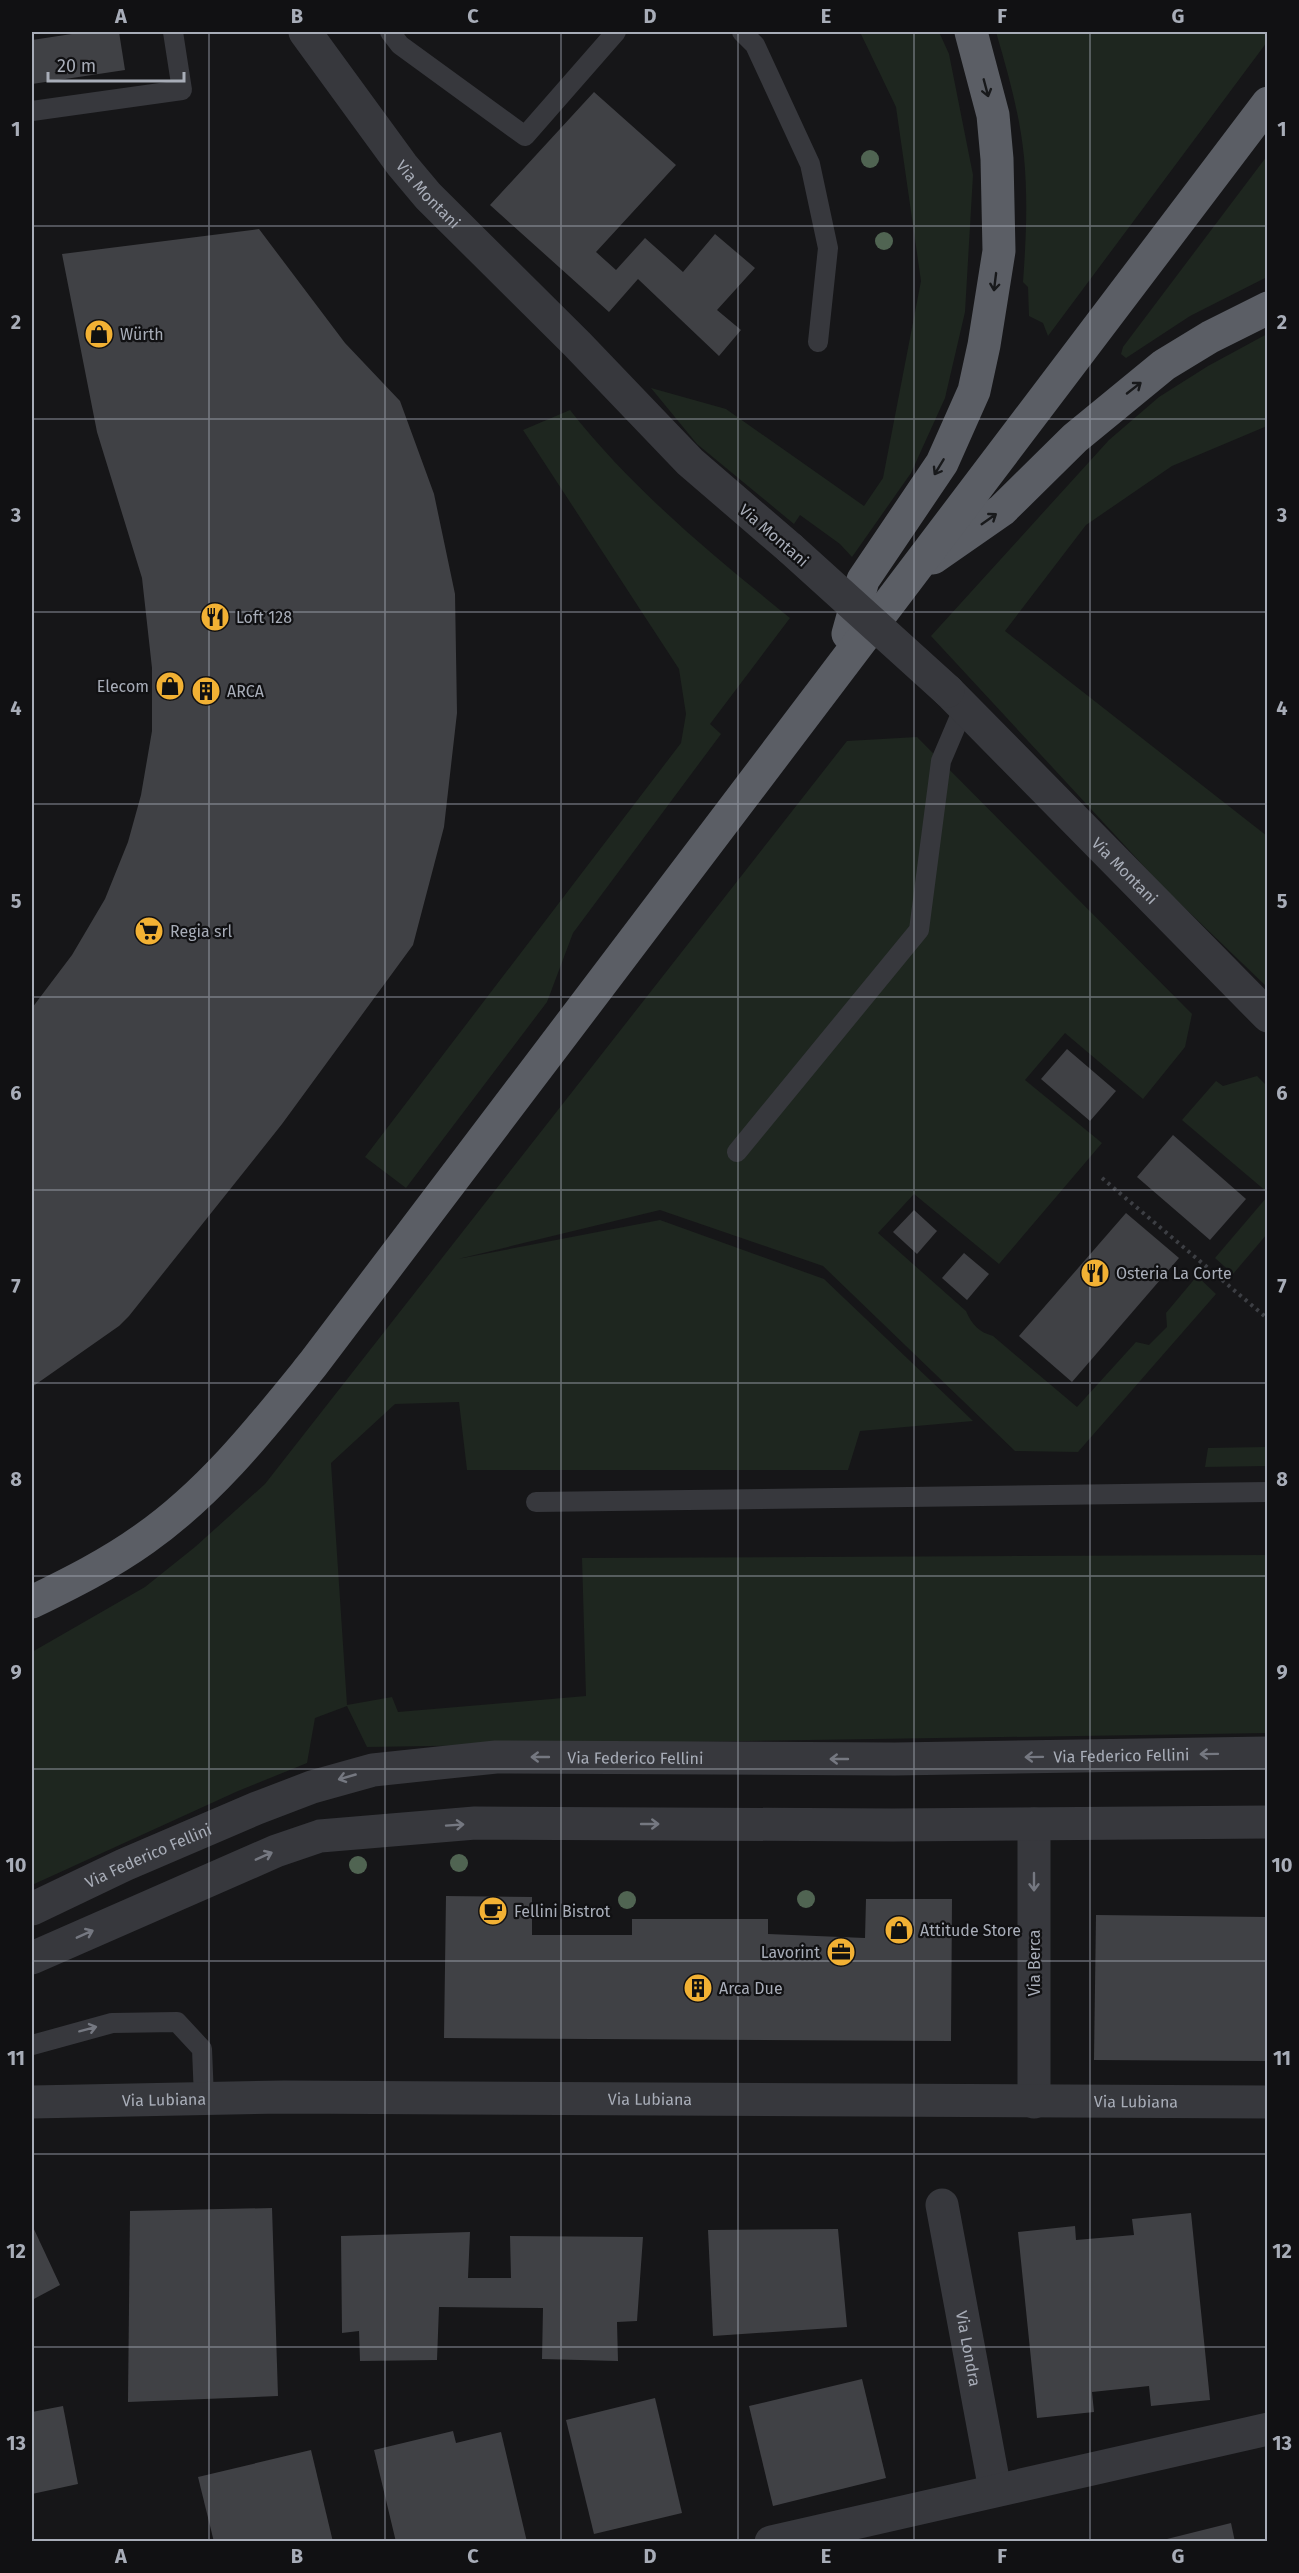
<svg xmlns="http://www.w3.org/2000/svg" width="1299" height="2573" font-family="'Fira Sans',sans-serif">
<rect width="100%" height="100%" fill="#161618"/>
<g fill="#1e261f">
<polygon points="860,32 939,32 949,54 973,175 965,312 945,398 911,473 852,557 840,544 800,515 794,524 697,444 651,388 726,409 864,506 883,478 921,281 896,107"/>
<path d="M996,32h271v10l-219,294 -5,-13 -14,-7 -1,-29 -5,-5c3,-41 5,-83 1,-125 -4,-42 -16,-84 -28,-125z"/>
<polygon points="1267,156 1267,277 1190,316 1126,358 1121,354 1123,347"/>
<polygon points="1267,334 1267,426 1172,466 1086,525 1005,631 1267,836 1267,987 1164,888 931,636 1109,440 1159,397 1208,366"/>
<path d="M570,410c63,80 141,144 220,208l-80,106 11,10 -148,199 -26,69 -141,186 -41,-31 316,-414 5,-29 -7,-45 -156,-239z"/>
<path d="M917,737l275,277 -7,33 -42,52 -78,-66 -40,47 77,63 -103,121 -85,-70 -36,39 88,78c6,14 13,21 27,25l84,71 59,-65 13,3 18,-18 -1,-14 31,-37 19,18 -138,158 -63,-1 -192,-185 -163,-56 -202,49 202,-39 164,59 149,142 -113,10 -12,39h-381l-8,-68 -64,2 -64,59 16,242 45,-8 6,15 188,-16 -4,-138 685,-3v178l-900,14 -20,-41 -32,12 -8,45 -69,28 -206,94v-233l113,-65 50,-40 70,-63 582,-743z"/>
<polygon points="1257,1076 1267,1086 1267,1192 1182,1120 1216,1081 1223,1086"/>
<polygon points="1267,1197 1267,1234 1233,1274 1215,1258"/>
<polygon points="1267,1447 1267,1466 1205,1467 1208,1448"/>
</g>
<g fill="#404145">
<polygon points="85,32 119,32 125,70 32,84 32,40"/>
<polygon points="594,92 676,165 596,252 616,270 645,238 683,272 715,234 755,268 717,310 741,330 719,356 638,279 609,312 490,205"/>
<polygon points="259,229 345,343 400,401 434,494 455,594 457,713 444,827 413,945 282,1124 129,1316 119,1326 32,1387 32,1008 72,955 105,899 128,842 141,795 152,731 152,668 142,578 97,432 62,254"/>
<polygon points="1067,1049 1116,1091 1090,1121 1041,1079"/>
<polygon points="1173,1135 1246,1199 1210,1240 1137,1177"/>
<polygon points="914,1210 937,1231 917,1254 893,1232"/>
<polygon points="1126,1213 1179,1258 1072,1382 1019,1336"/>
<polygon points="964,1253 989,1274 967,1300 942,1278"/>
<polygon points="446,1896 532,1897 532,1935 632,1935 632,1919 768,1919 768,1934 865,1938 866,1899 952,1899 951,2041 444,2038"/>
<polygon points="1096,1915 1268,1917 1268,2061 1094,2060"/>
<polygon points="272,2208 278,2396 128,2402 130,2211"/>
<polygon points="1191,2213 1210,2400 1151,2406 1149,2386 1092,2392 1094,2412 1037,2418 1018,2232 1075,2226 1076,2240 1134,2235 1132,2219"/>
<polygon points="32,2225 60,2285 32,2300"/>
<polygon points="838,2229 847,2327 713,2336 708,2230"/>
<polygon points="470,2232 468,2278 511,2278 510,2236 643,2237 637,2321 617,2322 618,2361 542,2359 543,2308 439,2307 437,2360 360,2361 359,2331 342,2333 341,2236"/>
<polygon points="862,2379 886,2478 773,2506 749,2406"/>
<polygon points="655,2398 682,2513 594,2534 566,2420"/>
<polygon points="63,2406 78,2484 32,2494 32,2412"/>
<polygon points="453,2431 456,2443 501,2432 527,2542 396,2542 374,2450"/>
<polygon points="311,2450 333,2542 214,2542 198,2477"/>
<polygon points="1231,2523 1235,2542 1159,2542 1159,2541"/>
</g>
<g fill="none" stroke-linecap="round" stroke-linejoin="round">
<polyline stroke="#3d3f44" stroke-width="4" stroke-dasharray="3 4.5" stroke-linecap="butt" points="1102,1178 1268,1319"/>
<g stroke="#37383d" stroke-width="20">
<polyline points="390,32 400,45 525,136 616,32"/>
<polyline points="742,32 755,45 810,164 828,248 818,342"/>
<polyline points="32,111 182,90 173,32"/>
<polyline points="737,1152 919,930 941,761 964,707"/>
<polyline points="536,1502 1268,1492"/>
<polyline points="32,2045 112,2023 177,2022 202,2049 204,2098"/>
</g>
<g stroke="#37383d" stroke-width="33">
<path id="s1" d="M305,32l97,133 26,31 149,148 113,118 100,86"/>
<path id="s2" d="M948,691l320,325"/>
<polyline points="1034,1824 1034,2102"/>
<path id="s3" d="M32,2102l252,-5 984,5"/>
<path id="s4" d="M942,2205l53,285"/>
<polyline points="771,2542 1268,2429"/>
</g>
<g stroke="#37383d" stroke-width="33">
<path id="s5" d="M32,1909l92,-44 133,-57 55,-21 61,-17 123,-13 399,2 373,-6"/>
<polyline points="32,1958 276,1851 320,1836 475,1823 893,1825 1268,1822"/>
</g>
<g stroke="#5b5e65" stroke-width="33">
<polyline points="933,558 1002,510 1075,438 1164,365 1210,337 1268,308"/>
<polyline points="848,634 863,580 942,463 974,391 984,345 999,251 997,159 993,115 971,32"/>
<path d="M32,1602c39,-19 77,-38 112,-63 67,-47 118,-112 169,-175l955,-1261"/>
</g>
<polyline stroke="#37383d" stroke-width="33" points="790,548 948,691"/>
</g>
<g fill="#506452">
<circle cx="870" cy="159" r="9"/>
<circle cx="884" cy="241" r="9"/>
<circle cx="459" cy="1863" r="9"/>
<circle cx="358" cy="1865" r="9"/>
<circle cx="806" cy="1899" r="9"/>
<circle cx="627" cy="1900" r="9"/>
</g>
<defs><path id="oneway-shaft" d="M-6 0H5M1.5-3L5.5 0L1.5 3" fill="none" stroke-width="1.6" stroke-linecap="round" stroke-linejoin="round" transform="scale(1.5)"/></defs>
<g stroke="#18191b">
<use href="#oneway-shaft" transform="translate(986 88) rotate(75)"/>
<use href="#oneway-shaft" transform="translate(995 282) rotate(97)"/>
<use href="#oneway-shaft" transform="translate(1134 388) rotate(-38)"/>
<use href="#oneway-shaft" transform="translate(939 467) rotate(121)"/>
<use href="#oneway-shaft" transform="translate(989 519) rotate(-35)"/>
</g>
<g stroke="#757881">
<use href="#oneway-shaft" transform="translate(1209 1754) rotate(179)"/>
<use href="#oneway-shaft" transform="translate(540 1757) rotate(-180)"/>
<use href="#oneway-shaft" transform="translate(1034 1757) rotate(179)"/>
<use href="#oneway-shaft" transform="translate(839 1759) rotate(-180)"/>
<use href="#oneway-shaft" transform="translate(347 1777) rotate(164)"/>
<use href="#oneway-shaft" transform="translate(650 1824)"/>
<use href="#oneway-shaft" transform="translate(455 1825) rotate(-4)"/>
<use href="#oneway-shaft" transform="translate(264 1856) rotate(-24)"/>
<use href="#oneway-shaft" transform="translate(1034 1882) rotate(90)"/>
<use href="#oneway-shaft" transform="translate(85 1934) rotate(-24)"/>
<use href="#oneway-shaft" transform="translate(88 2029) rotate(-15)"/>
</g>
<path fill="none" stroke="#a8adb8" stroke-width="1.5" stroke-opacity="0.55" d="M209,32v2510M385,32v2510M561,32v2510M738,32v2510M914,32v2510M1090,32v2510M32,226h1236M32,419h1236M32,612h1236M32,804h1236M32,997h1236M32,1190h1236M32,1383h1236M32,1576h1236M32,1769h1236M32,1961h1236M32,2154h1236M32,2347h1236"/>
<defs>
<g id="shop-disc" transform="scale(1.5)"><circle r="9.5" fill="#f2b134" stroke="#111113"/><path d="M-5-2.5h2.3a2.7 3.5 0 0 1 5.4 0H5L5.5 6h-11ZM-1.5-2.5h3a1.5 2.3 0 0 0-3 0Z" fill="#111"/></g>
<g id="restaurant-disc" transform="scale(1.5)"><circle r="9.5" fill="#f2b134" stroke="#111113"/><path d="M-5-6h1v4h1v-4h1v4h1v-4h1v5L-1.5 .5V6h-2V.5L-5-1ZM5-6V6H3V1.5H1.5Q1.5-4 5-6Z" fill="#111"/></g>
<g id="building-disc" transform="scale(1.5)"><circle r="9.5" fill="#f2b134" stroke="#111113"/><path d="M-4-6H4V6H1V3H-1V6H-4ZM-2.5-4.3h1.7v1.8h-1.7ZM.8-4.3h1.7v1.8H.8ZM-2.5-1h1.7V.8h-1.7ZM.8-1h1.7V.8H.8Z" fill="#111"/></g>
<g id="supermarket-disc" transform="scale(1.5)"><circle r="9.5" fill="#f2b134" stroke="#111113"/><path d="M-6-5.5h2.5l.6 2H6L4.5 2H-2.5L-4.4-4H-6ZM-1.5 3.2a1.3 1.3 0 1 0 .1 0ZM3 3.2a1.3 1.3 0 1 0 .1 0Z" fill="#111"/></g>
<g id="cafe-disc" transform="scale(1.5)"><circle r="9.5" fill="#f2b134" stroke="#111113"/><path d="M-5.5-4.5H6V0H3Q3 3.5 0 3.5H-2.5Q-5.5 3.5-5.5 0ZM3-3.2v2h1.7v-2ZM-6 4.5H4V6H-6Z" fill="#111"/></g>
<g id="office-disc" transform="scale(1.5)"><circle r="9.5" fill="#f2b134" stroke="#111113"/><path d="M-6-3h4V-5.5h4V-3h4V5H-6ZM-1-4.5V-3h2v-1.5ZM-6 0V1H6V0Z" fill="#111"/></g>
</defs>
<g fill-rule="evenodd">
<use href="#shop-disc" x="99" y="334"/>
<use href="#restaurant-disc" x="215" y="617"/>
<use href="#shop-disc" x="170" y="686"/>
<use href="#building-disc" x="206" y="691"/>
<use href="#supermarket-disc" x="149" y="931"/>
<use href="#restaurant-disc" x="1095" y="1273"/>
<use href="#cafe-disc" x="493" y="1911"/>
<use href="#shop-disc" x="899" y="1930"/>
<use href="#office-disc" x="841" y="1952"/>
<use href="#building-disc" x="698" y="1988"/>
</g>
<g text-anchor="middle" stroke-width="4.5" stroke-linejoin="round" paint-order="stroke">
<g font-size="16" fill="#a8adb8" stroke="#111113">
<text dy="6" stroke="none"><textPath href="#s1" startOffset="204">Via Montani</textPath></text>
<text transform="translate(774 535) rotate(41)" y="6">Via Montani</text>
<text dy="6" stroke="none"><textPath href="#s2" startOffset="252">Via Montani</textPath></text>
<text dy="6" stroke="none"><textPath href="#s5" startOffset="1118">Via Federico Fellini</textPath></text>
<text dy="6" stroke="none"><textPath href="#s5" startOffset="632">Via Federico Fellini</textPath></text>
<text dy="6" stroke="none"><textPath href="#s5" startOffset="128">Via Federico Fellini</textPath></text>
<text transform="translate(1034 1963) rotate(-90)" y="6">Via Berca</text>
<text dy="6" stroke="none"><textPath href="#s3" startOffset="618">Via Lubiana</textPath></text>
<text dy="6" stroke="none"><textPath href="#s3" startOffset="132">Via Lubiana</textPath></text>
<text dy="6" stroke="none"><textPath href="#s3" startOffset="1104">Via Lubiana</textPath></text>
<text dy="6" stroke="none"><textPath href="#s4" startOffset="146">Via Londra</textPath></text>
</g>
<g font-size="16" fill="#a8adb8" stroke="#111113" text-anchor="start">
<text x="120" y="340">Würth</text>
<text x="236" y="623">Loft 128</text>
<text x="149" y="692" text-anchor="end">Elecom</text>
<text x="227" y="697">ARCA</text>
<text x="170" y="937">Regia srl</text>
<text x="1116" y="1279">Osteria La Corte</text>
<text x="514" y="1917">Fellini Bistrot</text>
<text x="920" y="1936">Attitude Store</text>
<text x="820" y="1958" text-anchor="end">Lavorint</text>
<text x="719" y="1994">Arca Due</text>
</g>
</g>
<rect width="1299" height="2573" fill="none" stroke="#111113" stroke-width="66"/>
<path d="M48 72v9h136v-9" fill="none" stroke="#a8adb8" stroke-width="3"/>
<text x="57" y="72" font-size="18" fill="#a8adb8" stroke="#111113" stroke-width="4.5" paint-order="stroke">20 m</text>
<rect x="33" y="33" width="1233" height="2507" fill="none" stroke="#a8adb8" stroke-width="2"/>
<g font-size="20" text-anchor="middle" font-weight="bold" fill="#a8adb8">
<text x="121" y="23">A</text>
<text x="297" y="23">B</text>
<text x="473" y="23">C</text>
<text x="650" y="23">D</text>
<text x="826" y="23">E</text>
<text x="1002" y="23">F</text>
<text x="1178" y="23">G</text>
<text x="16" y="136">1</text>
<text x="1282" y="136">1</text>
<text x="16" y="329">2</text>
<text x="1282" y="329">2</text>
<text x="16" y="522">3</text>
<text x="1282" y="522">3</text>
<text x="16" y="715">4</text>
<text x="1282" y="715">4</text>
<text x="16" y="908">5</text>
<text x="1282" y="908">5</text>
<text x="16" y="1100">6</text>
<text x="1282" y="1100">6</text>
<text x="16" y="1293">7</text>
<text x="1282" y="1293">7</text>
<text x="16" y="1486">8</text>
<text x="1282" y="1486">8</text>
<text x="16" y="1679">9</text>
<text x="1282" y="1679">9</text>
<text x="16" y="1872">10</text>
<text x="1282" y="1872">10</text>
<text x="16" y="2065">11</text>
<text x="1282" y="2065">11</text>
<text x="16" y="2258">12</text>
<text x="1282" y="2258">12</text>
<text x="16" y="2450">13</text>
<text x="1282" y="2450">13</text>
<text x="121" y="2563">A</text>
<text x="297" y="2563">B</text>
<text x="473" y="2563">C</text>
<text x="650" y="2563">D</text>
<text x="826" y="2563">E</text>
<text x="1002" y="2563">F</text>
<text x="1178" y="2563">G</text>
</g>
</svg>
